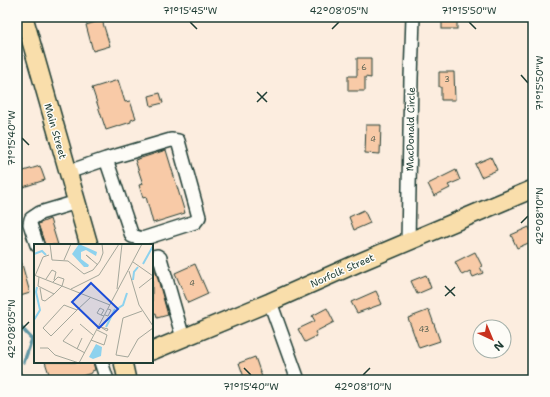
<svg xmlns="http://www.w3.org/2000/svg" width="550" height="397" font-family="'Shantell Sans',sans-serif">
<rect width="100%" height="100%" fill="#fceddf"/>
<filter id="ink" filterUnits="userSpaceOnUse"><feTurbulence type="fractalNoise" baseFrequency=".025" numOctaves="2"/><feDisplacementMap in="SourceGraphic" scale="8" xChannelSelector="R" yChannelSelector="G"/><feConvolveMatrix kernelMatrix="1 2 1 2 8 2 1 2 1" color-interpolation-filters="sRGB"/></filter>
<g filter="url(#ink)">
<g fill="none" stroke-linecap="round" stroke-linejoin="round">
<polyline stroke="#6196a4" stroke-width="3.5" points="17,323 32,339 24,362"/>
</g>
<g fill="#f8caa7" stroke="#1f3d34">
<rect x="442" y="17" width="15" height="12"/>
<polygon points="102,20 110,46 93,51 86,25"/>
<polygon points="357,58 371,58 371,78 365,77 365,91 348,91 348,76 357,76"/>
<polygon points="439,72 454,72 455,100 441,100 441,87 439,87"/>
<polygon points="118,80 125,102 130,101 136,118 131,120 131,122 106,130 92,88"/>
<polygon points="160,93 163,103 151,106 149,96"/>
<polygon points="366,125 381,125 380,154 365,153"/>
<polygon points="166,150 185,213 153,223 146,197 143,198 139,185 143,184 135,160"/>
<polygon points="491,157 497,170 481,177 475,164"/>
<polygon points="40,166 45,180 17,189 17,173"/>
<polygon points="456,170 460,180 448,185 450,188 434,196 428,184"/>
<polygon points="364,210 370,223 354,230 349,217"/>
<polygon points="50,219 58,245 45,245 38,224"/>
<polygon points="529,227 533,236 533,241 517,248 511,235"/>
<polygon points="475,252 482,266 480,267 483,273 473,277 470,271 462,275 455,262"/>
<polygon points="20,257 30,293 17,297 17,258"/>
<polygon points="195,264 208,294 188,303 175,273"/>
<polygon points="152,265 154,265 168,315 157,318 156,313 152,314"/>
<polygon points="426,275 431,288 417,294 411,281"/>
<polygon points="376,291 382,304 357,313 351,302"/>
<polygon points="327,308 334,322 315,332 317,336 305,342 298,329 315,321 312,316"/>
<polygon points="429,310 440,341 419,348 408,318"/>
<polygon points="255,357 263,380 245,380 239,363"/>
<polygon points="45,362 93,362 95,370 92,371 92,373 68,380 51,380"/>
</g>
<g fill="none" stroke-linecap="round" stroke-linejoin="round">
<g stroke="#1f3d34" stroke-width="16">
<g id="minor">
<polyline points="68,172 106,159 132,236 142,239 195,222 199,217 178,141 171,140 106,159"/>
<polyline points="408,242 411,78 413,17"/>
<polyline points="37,245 30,224 31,219 40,213 77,202"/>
<polyline points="152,257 157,256 160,258 183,338"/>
<polyline points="270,302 298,380"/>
<polyline points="101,362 107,380"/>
</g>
</g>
<g stroke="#1f3d34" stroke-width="20">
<g id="major">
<polyline points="24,17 89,245"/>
<polyline points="152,351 270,302 358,263 533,189"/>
<polyline points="123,362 127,380"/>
</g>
</g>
<use href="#minor" stroke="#fdfcf7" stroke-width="13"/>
<use href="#major" stroke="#f9deab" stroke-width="17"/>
<g stroke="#1f3d34" stroke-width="4.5">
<polyline id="rail" points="17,370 23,380"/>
</g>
<use href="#rail" stroke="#fdfcf7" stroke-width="3" stroke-dasharray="9" stroke-linecap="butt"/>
</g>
</g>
<path fill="none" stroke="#1f3d34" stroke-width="1.5" d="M190,22l7,7M469,22l7,7M332,29l7,-7M521,75l7,8M257,92l10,10M257,102l10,-10M22,138l7,7M521,223l7,-7M445,286l10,10M445,296l10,-9M22,329l7,-7M244,368l7,7M363,375l7,-7"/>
<g text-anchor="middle" stroke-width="3" stroke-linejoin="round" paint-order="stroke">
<g font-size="8" fill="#556051">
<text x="364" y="70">6</text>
<text x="447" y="82">3</text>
<text x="373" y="142">4</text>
<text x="192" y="286">4</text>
<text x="424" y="332">43</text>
</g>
<g font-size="10" fill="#1f3d34" stroke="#fdfcf7">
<text transform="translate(410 129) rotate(-89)" y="4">MacDonald Circle</text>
<text transform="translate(56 131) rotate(74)" y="4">Main Street</text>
<text transform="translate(342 270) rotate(-24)" y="4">Norfolk Street</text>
</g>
</g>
<g transform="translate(34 244)">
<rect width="119" height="119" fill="#fceddf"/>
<path d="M45,0l18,8 -1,4 -10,-6 -5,2v7l8,6 -1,2h-4l-12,-13zM62,100l6,3 -1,9 -8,3 -4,-2z" fill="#8dd2ee"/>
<path fill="none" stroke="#8dd2ee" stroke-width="2" d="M0,10l8,-3 4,4M109,20l10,-18M99,36l1,-8 4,-5M83,65l6,-4 4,-12M0,76l6,-10 -4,-18 1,-5M72,83l9,-18"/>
<path fill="none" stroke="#a4a79b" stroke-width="1" d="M16,0l2,16 16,1 16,13 9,-4 7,-9 3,-8 -1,-9M55,0h21M57,15l-5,-4 12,10M30,16l7,-16M99,18l20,14M95,27l10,34 14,21M0,31l76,30M1,32l8,-19 6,-2M5,33l-1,9 16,8 8,-8M12,35l6,-9 4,2 -2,8M19,38l5,-5 6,2 -2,7M6,44l2,12 3,1 9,-7M105,44l14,-11M37,45l28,-14 20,-31M83,45l5,-45M43,66l-26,26 -8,-8 21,-23 13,5 14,-13M108,67l-19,7 -7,37 12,2 10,-18 15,-11M67,71l-4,-2 3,-5 4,2 -3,5 3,1M71,71l3,1 3,-6 -3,-1M46,80l13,11M65,82l8,5 1,-2 -8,-2M39,85l-10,12 22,12M57,96l13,5 3,-10 -10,-5M6,104h8l7,7 24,8M43,105l5,-11M45,119l63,-119"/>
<path fill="#1d4ed8" fill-opacity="0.15" stroke="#1d4ed8" stroke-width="2" d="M57,39l27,26 -19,19 -27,-26z"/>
<rect width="119" height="119" fill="none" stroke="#1f3d34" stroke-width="2"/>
</g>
<rect width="550" height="397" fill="none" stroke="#fdfcf7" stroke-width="44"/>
<g transform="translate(492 339) rotate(136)"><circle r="19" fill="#fdfcf7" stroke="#a4b0a9"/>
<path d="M0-3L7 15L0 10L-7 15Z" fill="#c8321e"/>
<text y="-6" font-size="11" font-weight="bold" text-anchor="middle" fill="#1f3d34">N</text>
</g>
<rect x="22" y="22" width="506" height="353" fill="none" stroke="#1f3d34" stroke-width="1.5"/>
<g font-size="10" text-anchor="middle" fill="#1f3d34">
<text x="190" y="14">71°15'45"W</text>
<text x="339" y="14">42°08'05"N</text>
<text x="469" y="14">71°15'50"W</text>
<text transform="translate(539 83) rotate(-90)" y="4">71°15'50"W</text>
<text transform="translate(11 138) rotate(-90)" y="4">71°15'40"W</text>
<text transform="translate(539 216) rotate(-90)" y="4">42°08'10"N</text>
<text transform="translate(11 329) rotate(-90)" y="4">42°08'05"N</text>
<text x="251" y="390">71°15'40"W</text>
<text x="363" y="390">42°08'10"N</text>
</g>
</svg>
